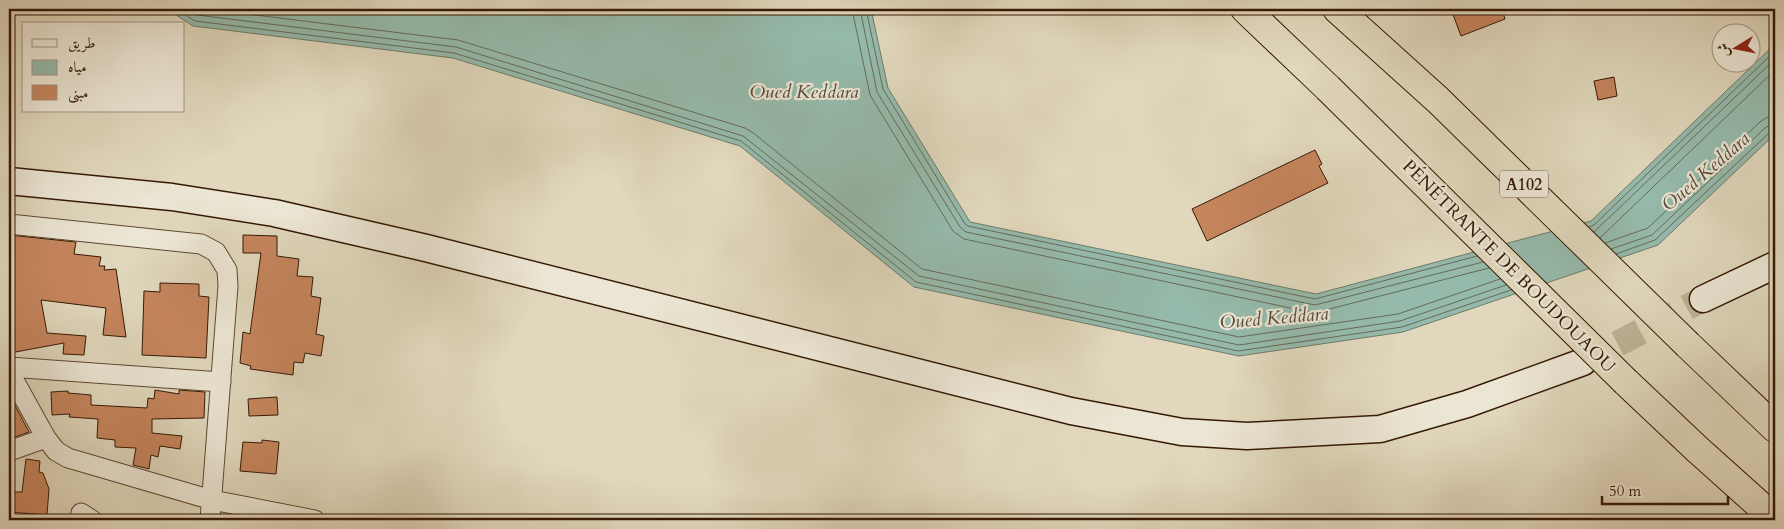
<svg xmlns="http://www.w3.org/2000/svg" width="1784" height="529" font-family="Cardo,Amiri,serif">
<rect width="100%" height="100%" fill="#e0d7bc"/>
<filter id="stains"><feTurbulence type="fractalNoise" baseFrequency=".004" numOctaves="4"/><feColorMatrix values="0 0 0 0 .2 0 0 0 0 .09 0 0 0 0 .02 0 0 0 .5 -.17"/></filter>
<radialGradient id="worn" r=".72"><stop offset=".6" stop-color="#630" stop-opacity="0"/><stop offset="1" stop-color="#630" stop-opacity=".3"/></radialGradient>
<polygon fill="#95baab" stroke="#6f7a69" points="167,9 871,9 888,88 970,222 1316,294 1591,221 1775,44 1775,134 1658,245 1403,332 1239,356 914,287 740,146 453,58 193,26"/>
<g fill="none" stroke-linecap="round" stroke-linejoin="round">
<g stroke="#666a58" stroke-width="1">
<polyline points="176,9 195,21 454,53 741,141 916,282 1238,351 1402,327 1511,290"/>
<polyline points="187,9 197,15 456,47 743,136 919,276 1239,345 1400,321 1506,285"/>
<polyline points="206,9 458,40 745,128 752,132 922,269 1239,337 1398,314 1500,279"/>
<polyline points="852,9 870,95 953,231 964,239 1314,313 1489,268"/>
<polyline points="860,9 877,92 960,227 966,232 1315,305 1483,262"/>
<polyline points="866,9 883,89 965,224 968,226 1315,299 1477,256"/>
<polyline points="1589,227 1594,225 1775,51"/>
<polyline points="1594,232 1775,59"/>
<polyline points="1600,238 1775,70"/>
<polyline points="1605,243 1648,228 1761,121 1768,117 1775,117"/>
<polyline points="1611,249 1652,235 1766,127 1775,124"/>
<polyline points="1616,254 1655,240 1770,132 1775,130"/>
</g>
</g>
<g fill="#c5855d" stroke="#361905">
<polygon points="1451,9 1502,9 1505,19 1461,36"/>
<polygon points="1614,77 1617,96 1598,100 1594,81"/>
<polygon points="1315,150 1322,164 1319,166 1328,183 1207,241 1192,209"/>
<polygon points="9,235 76,242 74,254 101,257 99,266 105,266 104,270 116,269 126,337 103,335 106,308 41,300 47,333 86,336 84,355 63,354 64,343 10,353"/>
<polygon points="243,235 277,236 277,256 299,259 297,276 313,277 311,296 321,298 316,334 324,336 321,356 305,353 303,363 294,362 293,375 250,369 251,366 240,363 243,332 250,334 261,253 243,253"/>
<polygon points="160,283 199,284 199,296 209,297 206,358 142,355 144,291 160,292"/>
<polygon points="155,390 179,394 179,390 205,392 204,418 152,419 152,433 182,436 180,449 160,446 158,457 151,455 149,469 133,465 136,448 115,447 115,440 97,438 98,419 69,417 70,414 52,415 51,392 68,391 68,393 91,395 91,405 147,408 148,398 154,399"/>
<polygon points="9,394 29,432 9,439"/>
<polygon points="277,397 278,415 249,416 248,399"/>
<polygon points="262,440 279,442 276,474 240,471 243,442 262,443"/>
<polygon points="26,459 40,461 39,472 43,473 49,489 47,515 9,512 9,492 22,492"/>
</g>
<g fill="none" stroke-linecap="round" stroke-linejoin="round">
<polyline stroke="#beb197" stroke-width="26" stroke-dasharray="26 13" stroke-linecap="butt" points="1583,362 1703,299"/>
<g stroke="#604833" stroke-width="21">
<g id="street">
<polyline points="9,224 201,244 216,252 227,270 228,286 210,520"/>
<polyline points="9,367 221,382"/>
<polyline points="9,371 46,438 56,451 68,458 212,500 315,520"/>
<polyline points="9,451 46,438"/>
<polyline points="81,513 92,520"/>
</g>
</g>
<g stroke="#361905" stroke-width="29">
<g id="secondary">
<polyline points="9,181 172,197 274,213 426,248 1071,411 1182,432 1247,436 1380,429 1467,404 1583,362"/>
<polyline points="1703,299 1775,265"/>
</g>
</g>
<g stroke="#361905" stroke-width="30">
<g id="highway">
<polyline points="1245,9 1328,88"/>
<polyline points="1337,9 1356,26"/>
<polyline points="1688,345 1775,428"/>
<polyline points="1626,382 1697,449 1775,519"/>
</g>
</g>
<use href="#street" stroke="#ebe5d3" stroke-width="19"/>
<use href="#secondary" stroke="#ebe5d3" stroke-width="26"/>
<use href="#highway" stroke="#e0d7bc" stroke-width="28"/>
<g stroke="#361905" stroke-width="30" stroke-linecap="butt">
<g id="highway-bridge">
<polyline points="1356,26 1438,100 1688,345"/>
<polyline points="1328,88 1626,382"/>
</g>
</g>
<use href="#highway-bridge" stroke="#e0d7bc" stroke-width="28"/>
</g>
<g text-anchor="middle" stroke-width="4.5" stroke-linejoin="round" paint-order="stroke">
<rect fill="#ebe5d3" stroke="#6c5643" stroke-width="1" x="1500" y="170.5" width="48" height="27" rx="4"/>
<g font-size="16" font-weight="bold" fill="#361905">
<text x="1524" y="190">A102</text>
</g>
<g font-size="18" fill="#361905" stroke="#ebe5d3">
<text transform="translate(1509 266) rotate(45)" y="6">PÉNÉTRANTE DE BOUDOUAOU</text>
</g>
<g font-size="19" font-style="italic" fill="#524937" stroke="#ebe5d3">
<text x="804" y="98">Oued Keddara</text>
<text transform="translate(1705 171) rotate(-41)" y="7">Oued Keddara</text>
<text transform="translate(1274 317) rotate(-5)" y="7">Oued Keddara</text>
</g>
</g>
<rect width="1784" height="529" fill="none" stroke="#e0d7bc" stroke-width="30"/>
<rect x="10" y="10" width="1764" height="509" fill="none" stroke="#361905" stroke-width="2.5"/>
<rect x="15" y="15" width="1754" height="499" fill="none" stroke="#361905"/>
<rect x="22" y="22" width="162" height="90" fill="#ebe5d3" stroke="#a39381"/>
<rect x="32" y="39" width="25" height="8" fill="#ebe5d3" stroke="#a39381"/>
<text x="68" y="48" font-size="15" fill="#361905">طريق</text>
<rect x="32" y="60" width="25" height="15" fill="#95baab" stroke="#a39381"/>
<text x="68" y="72" font-size="15" fill="#361905">مياه</text>
<rect x="32" y="85" width="25" height="15" fill="#c5855d" stroke="#a39381"/>
<text x="68" y="98" font-size="15" fill="#361905">مبنى</text>
<g transform="translate(1736 48) rotate(260)"><circle r="24" fill="#ebe5d3" stroke="#a39381"/>
<path d="M0-4L9 19L0 12L-9 19Z" fill="#8f2418"/>
<text y="-8" font-size="14" font-weight="bold" text-anchor="middle" fill="#361905">ش</text>
</g>
<path d="M1602 496v8h126v-8" fill="none" stroke="#361905" stroke-width="2.5"/>
<text x="1609" y="496" font-size="15" fill="#361905" stroke="#ebe5d3" stroke-width="4" paint-order="stroke">50 m</text>
<rect width="100%" height="100%" filter="url(#stains)"/>
<rect width="100%" height="100%" fill="url(#worn)"/>
</svg>
